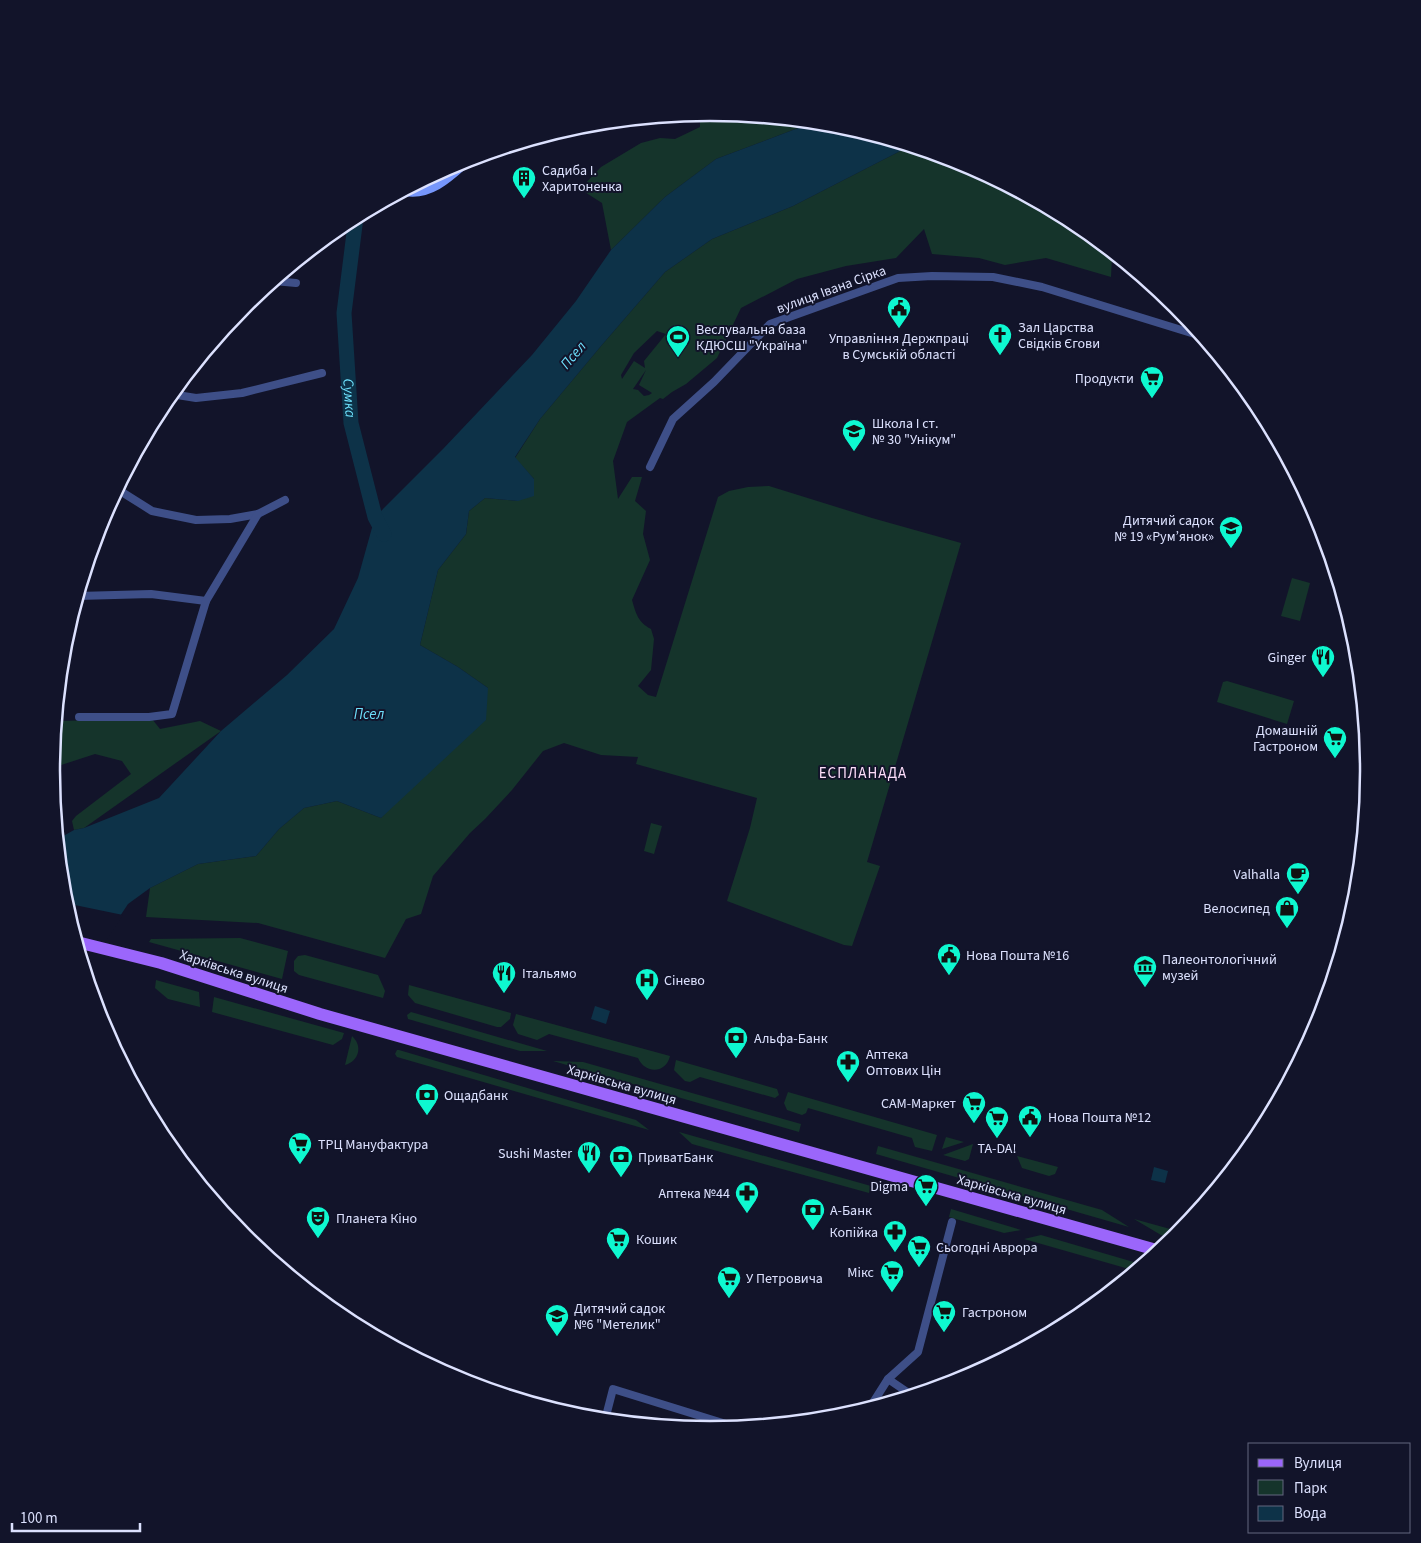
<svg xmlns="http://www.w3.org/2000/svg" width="1421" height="1543" font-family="'Source Sans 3',sans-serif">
<rect width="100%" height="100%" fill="#12142a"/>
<g fill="#15342b" fill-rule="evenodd">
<polygon points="711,112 814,122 716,159 665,197 611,250 602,203 580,189 601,167 641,143 660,138 675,139 700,127 700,113"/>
<path d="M910,146l53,17 114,61 38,31 -3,1 -1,21 -65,-19 -41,7 -26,-7 -47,-4 -8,-25 -28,29 -50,8 -49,13 -56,29 -24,50 -31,26 -14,8 -9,7 -3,-1 -33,24 -14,39 5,38 14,-22h10l-7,24 11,10 -3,23 7,26 -18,40c4,14 6,22 19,29l3,10 -3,31 -13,16 10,9 8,2 62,-200 11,-6 19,-4 21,-1 103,32 89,25 -94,319 13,4 -28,80 -8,-1 -117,-44 23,-73 7,-30 -121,-34 2,-7 -37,-2 -37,-12 -21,8 -31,39 -27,29 -15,14 -37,43 -12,38 -15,5 -21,39 -127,-35 -112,-6 4,-29 48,-24 58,-8 23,-27 25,-21 33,-7 44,17 107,-130 -30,-21 -38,-22 18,-75 28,-36 3,-23 16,-13 33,3 16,-22 -19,-21 25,-39 61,-73 64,-74 47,-33 81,-33zM657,331l9,3 -22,27 1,7 -11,-7 -12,18 -1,-4 13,-22zM646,370l-7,15 13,8 -3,2 -5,1 -6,-6 -5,-1z"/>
<polygon points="1292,578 1310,583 1300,621 1281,616"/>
<polygon points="1227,681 1294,701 1287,724 1217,702 1223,682"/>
<polygon points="152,719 160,729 200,721 221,731 84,828 74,830 72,821 76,816 131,774 122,761 95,754 52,768 56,721"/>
<polygon points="651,823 662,826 654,854 644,851"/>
<polygon points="240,938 288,951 282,979 149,942 151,939"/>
<polygon points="305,955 378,975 385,991 383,998 299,975 294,971 294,961 298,956"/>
<polygon points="156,980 199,992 200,1007 168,999 155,988"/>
<polygon points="409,985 511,1013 510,1019 501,1027 497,1027 415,1003 408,995"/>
<polygon points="214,997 344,1033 342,1039 333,1045 212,1012"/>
<polygon points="411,1012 547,1051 520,1051 408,1019 407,1015"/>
<path d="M516,1014l154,42c-4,18 -25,18 -32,2l-89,-24 -12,6 -19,-6 -5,-9z"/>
<path d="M352,1036c11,10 7,25 -7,29z"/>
<polygon points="397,1050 399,1050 636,1120 649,1130 397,1057 395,1054"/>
<polygon points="676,1060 777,1089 779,1095 775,1098 700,1077 690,1082 685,1081 674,1070"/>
<polygon points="553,1061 583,1062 801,1124 799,1132"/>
<polygon points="788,1092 937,1135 932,1151 915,1147 912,1138 808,1108 806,1113 802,1115 787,1110 784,1103"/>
<polygon points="679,1132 871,1186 869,1193 692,1144"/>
<polygon points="946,1137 964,1142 942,1149"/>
<polygon points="973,1144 969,1159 965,1161 943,1155"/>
<polygon points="878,1146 1102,1210 1129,1227 876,1154"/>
<polygon points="1017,1156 1058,1167 1055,1174 1049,1176 1022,1168"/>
<polygon points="951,1209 1021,1230 1004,1233 949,1217"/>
<polygon points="1134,1219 1181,1232 1175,1239 1161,1235"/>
<polygon points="1041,1235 1144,1265 1136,1271 1024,1239"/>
</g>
<g fill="#0d3248">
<polygon points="814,122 839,125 910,146 793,206 712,239 665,272 601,346 540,419 515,457 534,479 534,496 518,501 485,498 469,511 466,534 438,570 420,645 458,667 488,688 486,720 381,818 337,801 304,808 279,829 256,856 198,864 150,888 128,904 85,969 64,900 58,839 74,830 84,828 159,798 221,731 287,675 334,629 358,578 375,517 443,449 532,355 576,301 611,250 665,197 716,159"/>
<polygon points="595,1006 610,1011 606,1024 591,1019"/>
<polygon points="1154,1167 1168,1171 1165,1183 1151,1180"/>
</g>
<polygon fill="#12142a" points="65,903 123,915 86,971"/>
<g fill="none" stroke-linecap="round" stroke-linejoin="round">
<path stroke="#0d3248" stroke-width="15" id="s1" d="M356,217l-12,96 7,110 24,94 9,17"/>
<g stroke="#3e4f88" stroke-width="8">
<polyline points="274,281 296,283"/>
<polyline points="171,394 196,398 242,393 322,373"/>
<polyline points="650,467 673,419 714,382 770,324 898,278 932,276 993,277 1042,287 1201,336"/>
<polyline points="117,489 152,511 196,520 230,519 258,514 285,500"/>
<polyline points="78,596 151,594 206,601"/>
<polyline points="79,717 149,717 172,714 206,601 258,514"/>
<polyline points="888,1379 913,1396"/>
<polyline points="539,1405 585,1418"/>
<polyline points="869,1409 888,1379 918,1352 952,1222"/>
<polyline points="605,1420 613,1389 739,1428"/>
</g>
<path stroke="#7696fb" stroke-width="10" d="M405,191c26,5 46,-16 64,-32"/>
<polyline stroke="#9b66fb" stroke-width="12" points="77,942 161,963 320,1014 1160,1251"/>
</g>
<defs>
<g id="building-pin" transform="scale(1.25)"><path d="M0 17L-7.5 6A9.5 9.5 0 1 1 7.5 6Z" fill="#0ef8d0" stroke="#12142a"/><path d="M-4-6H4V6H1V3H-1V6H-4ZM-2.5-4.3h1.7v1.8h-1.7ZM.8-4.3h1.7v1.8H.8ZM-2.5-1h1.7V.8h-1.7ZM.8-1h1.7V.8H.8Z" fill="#111"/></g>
<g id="civic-pin" transform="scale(1.25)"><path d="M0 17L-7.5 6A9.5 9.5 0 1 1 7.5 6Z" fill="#0ef8d0" stroke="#12142a"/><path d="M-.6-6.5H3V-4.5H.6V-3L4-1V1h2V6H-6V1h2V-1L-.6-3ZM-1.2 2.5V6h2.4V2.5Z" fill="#111"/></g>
<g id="church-pin" transform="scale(1.25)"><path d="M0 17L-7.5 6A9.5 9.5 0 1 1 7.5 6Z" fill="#0ef8d0" stroke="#12142a"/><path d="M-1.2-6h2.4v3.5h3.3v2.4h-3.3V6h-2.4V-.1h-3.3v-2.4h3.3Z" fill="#111"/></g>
<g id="stadium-pin" transform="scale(1.25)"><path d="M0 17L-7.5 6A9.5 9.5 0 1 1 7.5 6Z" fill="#0ef8d0" stroke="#12142a"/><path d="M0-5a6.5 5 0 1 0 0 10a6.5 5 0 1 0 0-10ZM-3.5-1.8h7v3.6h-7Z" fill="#111"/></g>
<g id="supermarket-pin" transform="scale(1.25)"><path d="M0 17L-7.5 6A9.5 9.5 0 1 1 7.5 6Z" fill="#0ef8d0" stroke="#12142a"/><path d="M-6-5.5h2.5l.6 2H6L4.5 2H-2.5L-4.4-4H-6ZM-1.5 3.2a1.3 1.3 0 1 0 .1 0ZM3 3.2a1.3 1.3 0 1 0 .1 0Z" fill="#111"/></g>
<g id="school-pin" transform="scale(1.25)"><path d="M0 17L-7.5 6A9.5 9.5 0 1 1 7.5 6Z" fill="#0ef8d0" stroke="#12142a"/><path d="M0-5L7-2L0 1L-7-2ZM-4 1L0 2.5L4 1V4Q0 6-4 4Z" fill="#111"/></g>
<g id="restaurant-pin" transform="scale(1.25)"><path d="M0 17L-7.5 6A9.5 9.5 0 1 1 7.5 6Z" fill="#0ef8d0" stroke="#12142a"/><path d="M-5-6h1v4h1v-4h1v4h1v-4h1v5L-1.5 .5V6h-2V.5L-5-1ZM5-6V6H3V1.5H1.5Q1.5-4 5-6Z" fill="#111"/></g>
<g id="cafe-pin" transform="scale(1.25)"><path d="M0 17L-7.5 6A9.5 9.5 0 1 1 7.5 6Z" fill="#0ef8d0" stroke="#12142a"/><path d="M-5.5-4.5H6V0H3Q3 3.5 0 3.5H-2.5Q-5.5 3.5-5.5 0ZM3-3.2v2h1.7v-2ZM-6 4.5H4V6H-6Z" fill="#111"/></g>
<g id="shop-pin" transform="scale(1.25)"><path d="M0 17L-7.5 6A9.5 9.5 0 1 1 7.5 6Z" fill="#0ef8d0" stroke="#12142a"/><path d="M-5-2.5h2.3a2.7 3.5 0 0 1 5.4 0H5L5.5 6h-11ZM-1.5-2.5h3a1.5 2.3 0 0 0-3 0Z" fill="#111"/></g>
<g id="museum-pin" transform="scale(1.25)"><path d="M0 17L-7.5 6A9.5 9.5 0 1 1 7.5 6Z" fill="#0ef8d0" stroke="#12142a"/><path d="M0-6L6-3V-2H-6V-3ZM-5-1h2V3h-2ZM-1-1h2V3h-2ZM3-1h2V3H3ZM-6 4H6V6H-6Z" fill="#111"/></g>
<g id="hospital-pin" transform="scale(1.25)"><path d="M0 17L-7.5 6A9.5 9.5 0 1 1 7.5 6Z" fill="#0ef8d0" stroke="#12142a"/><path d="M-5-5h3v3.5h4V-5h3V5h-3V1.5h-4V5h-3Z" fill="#111"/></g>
<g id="bank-pin" transform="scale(1.25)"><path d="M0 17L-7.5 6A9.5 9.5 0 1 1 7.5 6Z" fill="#0ef8d0" stroke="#12142a"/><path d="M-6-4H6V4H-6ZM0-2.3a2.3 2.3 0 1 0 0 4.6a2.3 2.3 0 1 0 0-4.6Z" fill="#111"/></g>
<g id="pharmacy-pin" transform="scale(1.25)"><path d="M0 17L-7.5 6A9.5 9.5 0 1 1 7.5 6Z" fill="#0ef8d0" stroke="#12142a"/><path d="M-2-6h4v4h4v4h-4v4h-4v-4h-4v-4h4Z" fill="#111"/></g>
<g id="theatre-pin" transform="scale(1.25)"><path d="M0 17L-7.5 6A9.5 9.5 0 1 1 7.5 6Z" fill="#0ef8d0" stroke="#12142a"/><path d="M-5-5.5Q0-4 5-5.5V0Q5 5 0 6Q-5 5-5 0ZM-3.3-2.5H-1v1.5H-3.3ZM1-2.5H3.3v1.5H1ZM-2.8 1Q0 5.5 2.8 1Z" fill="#111"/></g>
</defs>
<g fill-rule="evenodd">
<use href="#building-pin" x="524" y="178"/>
<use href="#civic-pin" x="899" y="308"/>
<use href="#church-pin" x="1000" y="335"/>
<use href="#stadium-pin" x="678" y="337"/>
<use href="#supermarket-pin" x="1152" y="378"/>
<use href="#school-pin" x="854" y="431"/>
<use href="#school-pin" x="1231" y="528"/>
<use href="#restaurant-pin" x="1323" y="657"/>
<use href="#supermarket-pin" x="1335" y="738"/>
<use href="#cafe-pin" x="1298" y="874"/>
<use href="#shop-pin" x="1287" y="908"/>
<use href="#civic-pin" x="949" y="955"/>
<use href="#museum-pin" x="1145" y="967"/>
<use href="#restaurant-pin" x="504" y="973"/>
<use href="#hospital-pin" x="647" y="980"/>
<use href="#bank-pin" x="736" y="1038"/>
<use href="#pharmacy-pin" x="848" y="1062"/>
<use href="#bank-pin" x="427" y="1095"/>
<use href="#supermarket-pin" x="974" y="1103"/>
<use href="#civic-pin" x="1030" y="1117"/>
<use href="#supermarket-pin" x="997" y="1118"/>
<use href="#supermarket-pin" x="300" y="1144"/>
<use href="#restaurant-pin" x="589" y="1153"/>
<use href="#bank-pin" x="621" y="1157"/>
<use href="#supermarket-pin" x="926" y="1186"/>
<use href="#pharmacy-pin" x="747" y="1193"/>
<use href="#bank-pin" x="813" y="1210"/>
<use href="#theatre-pin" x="318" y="1218"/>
<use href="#pharmacy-pin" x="895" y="1232"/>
<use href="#supermarket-pin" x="618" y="1239"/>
<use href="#supermarket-pin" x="919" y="1247"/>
<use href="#supermarket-pin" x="892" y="1272"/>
<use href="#supermarket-pin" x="729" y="1278"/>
<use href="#supermarket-pin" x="944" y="1312"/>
<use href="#school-pin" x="557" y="1316"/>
</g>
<g text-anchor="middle" stroke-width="4" stroke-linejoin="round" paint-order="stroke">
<g font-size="14" fill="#dce1fe" stroke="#12142a" text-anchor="start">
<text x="542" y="175">Садиба І.<tspan x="542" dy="16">Харитоненка</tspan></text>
<text x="1018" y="332">Зал Царства<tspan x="1018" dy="16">Свідків Єгови</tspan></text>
<text x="696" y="334">Веслувальна база<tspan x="696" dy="16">КДЮСШ "Україна"</tspan></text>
<text x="899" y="343" text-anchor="middle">Управління Держпраці<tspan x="899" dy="16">в Сумській області</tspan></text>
<text x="1134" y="383" text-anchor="end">Продукти</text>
<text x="872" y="428">Школа І ст.<tspan x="872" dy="16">№ 30 "Унікум"</tspan></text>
<text x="1214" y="525" text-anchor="end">Дитячий садок<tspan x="1214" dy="16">№ 19 «Рум’янок»</tspan></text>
<text x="1306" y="662" text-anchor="end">Ginger</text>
<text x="1318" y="735" text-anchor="end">Домашній<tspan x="1318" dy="16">Гастроном</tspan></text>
<text x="1280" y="879" text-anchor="end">Valhalla</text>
<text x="1270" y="913" text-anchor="end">Велосипед</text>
<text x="966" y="960">Нова Пошта №16</text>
<text x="1162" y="964">Палеонтологічний<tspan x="1162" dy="16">музей</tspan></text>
<text x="522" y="978">Італьямо</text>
<text x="664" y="985">Сінево</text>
<text x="754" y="1043">Альфа-Банк</text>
<text x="866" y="1059">Аптека<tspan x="866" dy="16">Оптових Цін</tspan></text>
<text x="444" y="1100">Ощадбанк</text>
<text x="956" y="1108" text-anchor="end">САМ-Маркет</text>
<text x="1048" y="1122">Нова Пошта №12</text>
<text x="318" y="1149">ТРЦ Мануфактура</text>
<text x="997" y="1153" text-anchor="middle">TA-DA!</text>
<text x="572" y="1158" text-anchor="end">Sushi Master</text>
<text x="638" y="1162">ПриватБанк</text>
<text x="908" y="1191" text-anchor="end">Digma</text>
<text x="730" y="1198" text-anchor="end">Аптека №44</text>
<text x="830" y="1215">А-Банк</text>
<text x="336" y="1223">Планета Кіно</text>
<text x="878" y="1237" text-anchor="end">Копійка</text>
<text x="636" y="1244">Кошик</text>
<text x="936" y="1252">Сьогодні Аврора</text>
<text x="874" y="1277" text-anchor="end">Мікс</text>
<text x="746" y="1283">У Петровича</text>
<text x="574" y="1313">Дитячий садок<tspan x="574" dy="16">№6 "Метелик"</tspan></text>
<text x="962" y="1317">Гастроном</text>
</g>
<g font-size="14" fill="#dce1fe" stroke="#12142a">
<text transform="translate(831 289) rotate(-20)" y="5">вулиця Івана Сірка</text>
<text transform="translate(234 971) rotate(18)" y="5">Харківська вулиця</text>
<text transform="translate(622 1084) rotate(16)" y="5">Харківська вулиця</text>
<text transform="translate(1012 1194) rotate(16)" y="5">Харківська вулиця</text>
</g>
<g font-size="15" font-style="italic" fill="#6ddffb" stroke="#12142a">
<text transform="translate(573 355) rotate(-50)" y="5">Псел</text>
<text dy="5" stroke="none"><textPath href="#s1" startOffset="182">Сумка</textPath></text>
<text x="369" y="719">Псел</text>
</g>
<g font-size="15" letter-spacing="1" fill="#fedefb" stroke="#12142a">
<text x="863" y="778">ЕСПЛАНАДА</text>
</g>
</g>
<path d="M0 0H1421V1543H0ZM60 771a650 650 0 1 1 1300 0a650 650 0 1 1-1300 0Z" fill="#12142a" fill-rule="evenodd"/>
<path fill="none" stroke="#dce1fe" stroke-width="2.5" d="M60 771a650 650 0 1 1 1300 0a650 650 0 1 1-1300 0Z"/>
<rect x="1248" y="1443" width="162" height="90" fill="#12142a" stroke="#63667f"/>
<rect x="1258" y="1459" width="25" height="8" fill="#9b66fb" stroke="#63667f"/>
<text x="1294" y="1468" font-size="15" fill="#dce1fe">Вулиця</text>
<rect x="1258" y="1480" width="25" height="15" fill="#15342b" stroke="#63667f"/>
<text x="1294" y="1493" font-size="15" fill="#dce1fe">Парк</text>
<rect x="1258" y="1506" width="25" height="15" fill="#0d3248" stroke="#63667f"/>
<text x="1294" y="1518" font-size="15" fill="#dce1fe">Вода</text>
<path d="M12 1523v8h128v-8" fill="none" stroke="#dce1fe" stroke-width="2.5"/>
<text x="20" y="1523" font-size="15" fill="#dce1fe" stroke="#12142a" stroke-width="4" paint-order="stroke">100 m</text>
</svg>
